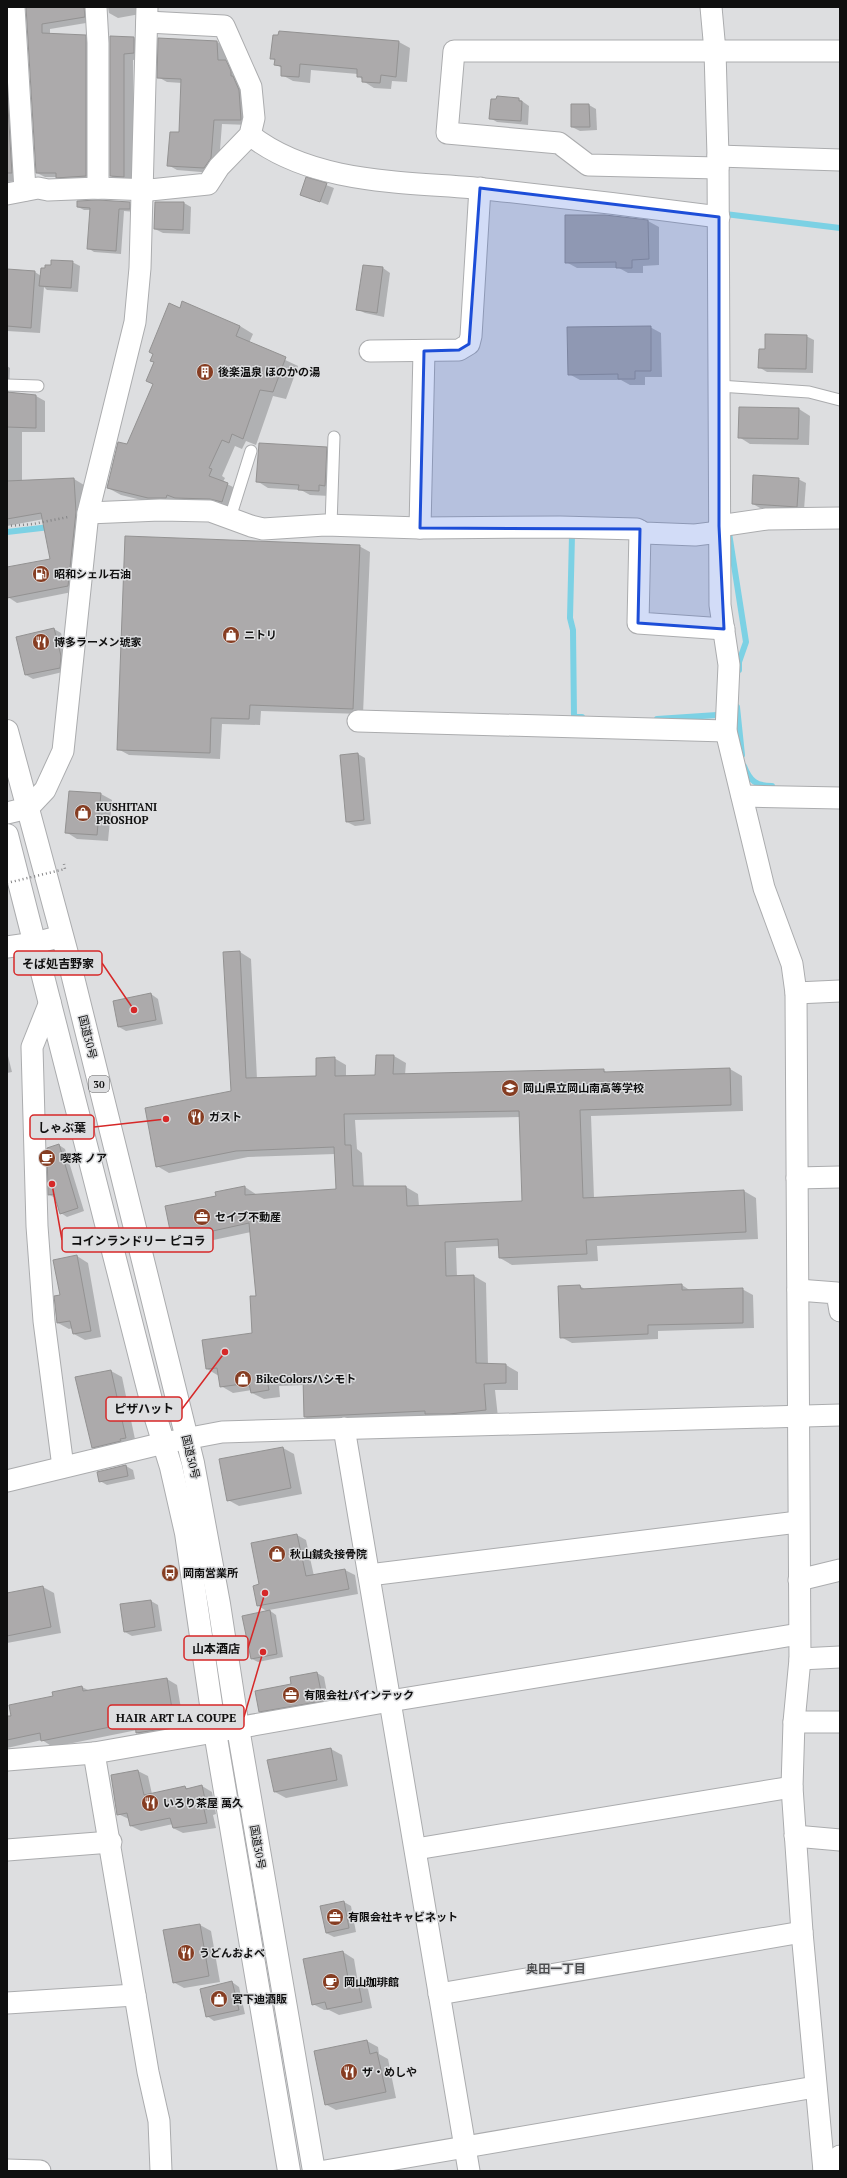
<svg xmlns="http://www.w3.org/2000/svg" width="847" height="2178" font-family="'PT Serif','Noto Sans JP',serif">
<rect width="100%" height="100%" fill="#dddee0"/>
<g fill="#0003" fill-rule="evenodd">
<polygon points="7,7 20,181 7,182"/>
<polygon points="27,7 83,7 91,11 92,22 50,29 50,34 85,36 94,41 94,181 65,182 57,177 45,177 37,173"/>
<polygon points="108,7 138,7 140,14 118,18 109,13"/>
<polygon points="111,37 134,38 144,44 144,59 133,60 134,182 121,182 111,176"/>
<polygon points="159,39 217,42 226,47 226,62 235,66 239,77 249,125 222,124 219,163 213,173 177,170 168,165 180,133 182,83 167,82 158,77"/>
<polygon points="399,42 410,48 407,82 392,81 391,89 374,88 363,81 358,74 311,70 310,83 293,81 282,75 282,68 275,64 276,61 272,59"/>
<polygon points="519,99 529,106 528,125 497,122 490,118"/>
<polygon points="572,105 589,105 596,109 597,130 580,131 572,127"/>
<polygon points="307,178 334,188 328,205 301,194"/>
<polygon points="129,203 135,207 135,212 124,211 121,254 94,252 88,248 91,210 84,210 78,207"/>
<polygon points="184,203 191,207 190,234 163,233 155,229"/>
<polygon points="605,216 648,221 659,227 659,265 643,266 643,273 628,273 619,268 577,268 566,262"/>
<polygon points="72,262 80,266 78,292 47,290 44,287 40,333 7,331 7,270 35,272 41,276 52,266"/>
<polygon points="364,266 383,268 390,273 384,317 365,313 357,309"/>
<polygon points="180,309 240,326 253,334 249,343 298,366 286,399 273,396 256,445 246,441 242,449 235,446 222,476 225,478 223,482 241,491 235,509 162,505 121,495 108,488 154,384 147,381"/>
<polygon points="650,327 661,333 662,377 645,377 645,385 630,385 621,380 580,380 569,374"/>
<polygon points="806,336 814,340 813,373 767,372 759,367 766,350"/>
<polygon points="7,366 10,368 9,392 36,396 45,401 45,432 22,432 22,482 74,479 84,485 85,518 77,591 17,603 8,597 7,568 51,560 44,519 7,526"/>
<polygon points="799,409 810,416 809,445 750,444 739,437"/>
<polygon points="326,448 337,454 330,496 310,495 301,490 268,488 257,481"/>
<polygon points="798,479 806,483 804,510 760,508 753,504"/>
<polygon points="359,546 370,552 363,714 261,711 260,725 222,724 220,759 129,755 118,749"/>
<polygon points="54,629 61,633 68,661 67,671 33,679 26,675 17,638"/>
<polygon points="358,754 365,758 371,824 355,826 347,822"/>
<polygon points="101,794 112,800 108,841 77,839 66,832"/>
<path d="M240,952l11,7 6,120 60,-2 17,-19 12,7v12l30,-1 18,-20 12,7 -1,12 198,-5 5,3 122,-4 12,7 1,35 -152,5 3,82 150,-7 12,7 2,41 -161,7 1,15 -86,4 -12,-7 -1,-12 -43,2 1,29 17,-1 12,7 2,82h18l12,7v18h-23l3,27 -181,7 -12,-7 -1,-32 -25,1 1,11 -16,2 -12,-6v-3l-19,3 -12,-7 -2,-10 -12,-7 46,-35 4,-37 -6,-65 -66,14 -12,-7 44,-42 28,-10 12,8 80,-5 -2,-36 -87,3 -79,16 -12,-7 75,-74zM520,1117l3,85 -104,4 -1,-12 -12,-7h-42l-2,-34 -5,-4 -2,-29z"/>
<polygon points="151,994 158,999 163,1024 126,1031 119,1027"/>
<polygon points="7,1052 12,1072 7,1073"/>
<polygon points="59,1145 65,1149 84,1211 67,1217 61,1213 56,1198 49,1195 48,1149"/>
<polygon points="77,1256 88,1263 101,1337 85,1340 74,1334 73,1328 69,1329 58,1323 61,1296"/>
<polygon points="682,1285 691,1291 742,1289 753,1295 754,1328 658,1331 658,1339 572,1343 561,1337 580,1286 586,1290"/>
<polygon points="111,1371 122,1377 136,1444 104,1454 93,1447"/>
<polygon points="283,1448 294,1454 302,1494 239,1506 228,1500 220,1460"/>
<polygon points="126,1466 133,1470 135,1479 107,1485 100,1481"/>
<polygon points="297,1535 306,1540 314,1576 345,1570 355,1575 358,1594 269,1610 276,1615 283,1657 258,1662 252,1659 268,1612 257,1605 260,1585"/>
<polygon points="43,1587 54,1593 61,1633 7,1643 7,1594"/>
<polygon points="151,1601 158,1605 162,1631 132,1636 125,1632"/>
<polygon points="317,1673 324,1677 329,1704 267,1715 260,1711 292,1685"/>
<polygon points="167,1679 177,1685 185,1732 148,1739 137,1733 137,1730 53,1747 42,1740 7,1748 7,1717 54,1696 53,1693 82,1687 90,1691"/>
<polygon points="331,1749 342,1755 348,1786 286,1798 275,1792"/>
<polygon points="138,1771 148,1776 152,1794 185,1787 188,1789 202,1786 212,1792 216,1814 213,1815 216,1828 183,1833 173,1828 173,1824 141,1831 131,1826 129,1819 118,1814"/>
<polygon points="344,1902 351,1906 356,1932 334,1937 326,1933"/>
<polygon points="200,1925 211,1931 220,1982 184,1988 173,1982"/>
<polygon points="343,1952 354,1959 358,1983 368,1989 372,2008 339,2015 329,2010 324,2010 313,2004"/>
<polygon points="232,1982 239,1987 245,2014 214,2021 207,2016"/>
<polygon points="367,2041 378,2047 379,2054 388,2059 396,2098 336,2110 325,2104"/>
</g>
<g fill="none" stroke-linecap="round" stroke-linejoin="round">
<g stroke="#7cd1e4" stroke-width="6">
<polyline points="725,214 840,228"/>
<polyline points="7,532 50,527"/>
<polyline points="729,533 746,642 739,662 739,670"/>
<polyline points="572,535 570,618 573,630 574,717 582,717"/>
<polyline points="737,707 742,755"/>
<polyline points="657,719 717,715"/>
<path d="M744,766c6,15 12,20 28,20"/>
</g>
</g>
<g fill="#acaaab" stroke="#939292" fill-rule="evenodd">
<polygon points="26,7 84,7 85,17 42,24 42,33 86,35 86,176 56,178 56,173 36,173"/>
<polygon points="279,31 399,41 396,77 381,75 380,83 362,82 362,77 357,77 357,69 300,64 299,77 281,76 281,66 274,65 275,59 270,59 273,35 278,35"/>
<polygon points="110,36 134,37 134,53 124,54 124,177 110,176"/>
<polygon points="158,38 217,41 218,60 226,60 231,71 231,76 233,76 239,90 241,120 214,120 211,158 204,168 167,166 170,132 179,132 181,79 157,78"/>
<polygon points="7,91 12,173 7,173"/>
<polygon points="497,96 519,98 519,101 522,101 521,121 489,119 491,99 496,99"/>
<polygon points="571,104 589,104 590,127 571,127"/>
<polygon points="306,177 327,183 320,202 300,195"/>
<polygon points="98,200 130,202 130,209 119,209 116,251 87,249 90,208 77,207 77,201"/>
<polygon points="155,202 184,202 183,230 154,229"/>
<polygon points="565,215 605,215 648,220 649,259 632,260 632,268 616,268 616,262 565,263"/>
<polygon points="51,260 73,261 71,288 39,286 41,268 45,268 45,265 51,265"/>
<polygon points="363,265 383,267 377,313 356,310"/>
<polygon points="7,269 35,271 31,328 7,326"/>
<polygon points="182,301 240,326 236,336 286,357 273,392 260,390 243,439 232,434 229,443 222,440 209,468 212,469 209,476 228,483 222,502 210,499 175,498 167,495 166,498 148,498 107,488 118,442 127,444 153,384 146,381 154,362 150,361 153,354 149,352 169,303 180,308"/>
<polygon points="651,326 651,371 635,371 635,379 618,379 618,374 568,375 567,327"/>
<polygon points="765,334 807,335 806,369 758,368 759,349 765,349"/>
<polygon points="7,392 36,395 36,428 7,427"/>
<polygon points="739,407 799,408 798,439 738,438"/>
<polygon points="259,443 327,447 325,486 319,485 319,491 298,490 299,485 256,482"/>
<polygon points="753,475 799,478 797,507 752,504"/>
<polygon points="74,478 76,512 68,586 7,598 7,567 50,559 41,513 7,519 7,481"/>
<polygon points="125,536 360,545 353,709 250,705 249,719 211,718 210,753 117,750"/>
<polygon points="54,628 61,656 60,668 25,675 16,637"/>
<polygon points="358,753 364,820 346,822 340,755"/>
<polygon points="69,791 101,793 97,835 65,833"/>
<path d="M240,951l6,127 70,-2v-18l19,-1v19l40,-1 1,-20h18l-1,19 211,-5v3l126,-4 1,37 -151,5 3,88 161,-8 2,42 -160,8 1,14 -88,4 -1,-19 -53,3 1,34 28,-1 2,88 30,1v19l-22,1 2,26 -37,4h-24v-3l-121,6 -1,-39 -36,2 2,10 -18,3 -2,-10 -29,4 -3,-19 -11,1 -4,-29 50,-7 -2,-37h6l-7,-73 -77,17 -7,-34 51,-10 -1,-4 30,-6v9l91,-6 -2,-42 -98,4 -80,16 -11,-59 86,-17 -8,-139zM519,1111l3,90 -115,5 -1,-20h-53l-2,-41h-6l-1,-31z"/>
<polygon points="151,993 156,1020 118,1027 113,1001"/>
<polygon points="59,1144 78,1208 60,1214 54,1194 48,1195 47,1148"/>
<polygon points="77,1255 91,1331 73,1334 70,1321 57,1323 54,1296 60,1295 53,1260"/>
<polygon points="682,1284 682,1290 743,1288 743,1323 648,1325 648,1334 560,1338 558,1286 580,1285 581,1289"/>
<polygon points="111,1370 126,1438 120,1439 121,1441 92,1448 75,1377"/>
<polygon points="283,1447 291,1488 227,1501 219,1459"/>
<polygon points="126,1465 128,1476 99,1482 97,1472"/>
<polygon points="297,1534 306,1576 345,1569 349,1589 257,1606 253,1586 259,1584 251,1543"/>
<polygon points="43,1586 51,1627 7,1636 7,1593"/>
<polygon points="151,1600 155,1627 124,1632 120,1604"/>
<polygon points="270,1610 277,1654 251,1659 242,1616"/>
<polygon points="317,1672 323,1701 259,1712 255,1691 291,1684 290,1677"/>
<polygon points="167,1678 175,1727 136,1733 135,1722 41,1741 40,1733 7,1740 7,1716 11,1716 9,1705 53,1696 52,1692 82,1686 83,1691"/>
<polygon points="331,1748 337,1780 274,1792 267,1760"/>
<polygon points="138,1770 144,1795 185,1786 186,1789 202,1785 207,1809 204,1809 207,1823 173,1828 170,1818 130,1826 127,1813 117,1815 111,1775"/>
<polygon points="344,1901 349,1928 326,1933 320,1906"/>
<polygon points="200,1924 209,1976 173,1983 163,1930"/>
<polygon points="343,1951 349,1983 358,1981 362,2002 327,2009 325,2002 312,2005 303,1959"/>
<polygon points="232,1981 239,2010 206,2017 200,1989"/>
<polygon points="367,2040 370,2054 377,2052 386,2092 325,2105 314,2051"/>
</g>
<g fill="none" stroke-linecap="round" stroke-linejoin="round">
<g stroke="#abacae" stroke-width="13">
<g id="service">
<polyline points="7,385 38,386"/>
<polyline points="719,386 809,392 840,400"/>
<polyline points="230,518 251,451"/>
<polyline points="331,525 334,437"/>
</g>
</g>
<g stroke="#abacae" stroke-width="23">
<g id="minor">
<polyline points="14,7 25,190"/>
<polyline points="96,7 98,43 98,188"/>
<polyline points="711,7 715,51 718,156 720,605 729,665 726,731 764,888 792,964 796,993 800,1659 794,1722 792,1787 802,1932 824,2171"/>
<path d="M250,135c66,52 164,46 244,55 75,8 150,17 225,27"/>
<polyline points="718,156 840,160"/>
<polyline points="718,168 588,165 559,143 447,133 454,51 840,51"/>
<polyline points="7,194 38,188 48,190 98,188 150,190 208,184 219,167 250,135 254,118 251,87 224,26 147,22"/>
<polyline points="370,351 459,350 469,344 471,336 480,188"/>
<polyline points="88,513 160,510 210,511 251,526 263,529 325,525 420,528 560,527 637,529 644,533 695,535 719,532"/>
<polyline points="719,526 767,519 840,518"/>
<polyline points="420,528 424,351"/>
<polyline points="640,531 638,623 724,629"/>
<polyline points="358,721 726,731"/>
<polyline points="742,796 840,798"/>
<polyline points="7,813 28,808 45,790 63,751 88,513 135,322 140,268 147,7"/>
<polyline points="7,947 35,943 62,936"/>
<polyline points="796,993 840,991"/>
<polyline points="50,1002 32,1047 37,1226 44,1321 63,1467"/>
<polyline points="797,1178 840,1177"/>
<polyline points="798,1290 837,1293 840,1311"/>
<polyline points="344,1428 469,2171"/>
<polyline points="7,1481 164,1443 222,1432 840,1415"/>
<polyline points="369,1575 798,1522"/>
<polyline points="799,1580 840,1570"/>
<polyline points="800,1659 840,1657"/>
<polyline points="794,1722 840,1722"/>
<polyline points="94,1753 148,2072 159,2121 161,2171"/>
<polyline points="7,1760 94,1753 390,1701 799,1634"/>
<polyline points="795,1836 840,1840"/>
<polyline points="416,1849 792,1787"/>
<polyline points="7,1850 111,1842"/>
<polyline points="439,1994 802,1932"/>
<polyline points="7,2003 135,1995"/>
<polyline points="824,2169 840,2156"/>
<polyline points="7,2170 40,2171"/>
<polyline points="325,2171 815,2087"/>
</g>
</g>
<g stroke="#abacae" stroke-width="24">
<g id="trunk">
<polyline points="7,731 69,961 193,1463 219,1604 238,1728 314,2171"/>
<polyline points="7,835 154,1412 171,1467 186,1533 215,1732 289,2171"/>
</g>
</g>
<polyline stroke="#838385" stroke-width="2.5" stroke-dasharray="1 3" stroke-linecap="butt" points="7,526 33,524 68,517"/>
<use href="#service" stroke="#fff" stroke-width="11"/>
<use href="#minor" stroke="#fff" stroke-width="21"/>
<use href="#trunk" stroke="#fff" stroke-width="22"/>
<polyline stroke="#838385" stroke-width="2.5" stroke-dasharray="1 3" stroke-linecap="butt" points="7,883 65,869 64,864"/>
</g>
<path fill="#1d4ed8" fill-opacity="0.2" stroke="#1d4ed8" stroke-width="3" stroke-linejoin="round" d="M480,188l239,29v309l5,103 -86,-6 2,-94 -220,-1 4,-177 35,-1 10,-6z"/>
<defs>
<g id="building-disc" transform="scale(0.9)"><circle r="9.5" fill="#863d22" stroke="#dddee0"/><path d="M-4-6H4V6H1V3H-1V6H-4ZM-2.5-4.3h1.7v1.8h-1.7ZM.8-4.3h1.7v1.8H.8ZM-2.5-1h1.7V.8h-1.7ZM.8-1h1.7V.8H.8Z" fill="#fff"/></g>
<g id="fuel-disc" transform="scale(0.9)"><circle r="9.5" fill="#863d22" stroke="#dddee0"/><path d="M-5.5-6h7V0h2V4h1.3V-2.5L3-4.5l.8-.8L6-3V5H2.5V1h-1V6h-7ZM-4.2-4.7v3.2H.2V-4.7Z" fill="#fff"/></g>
<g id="shop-disc" transform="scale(0.9)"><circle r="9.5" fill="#863d22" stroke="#dddee0"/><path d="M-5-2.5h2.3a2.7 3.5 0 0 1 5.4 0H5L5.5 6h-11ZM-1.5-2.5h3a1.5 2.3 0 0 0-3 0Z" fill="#fff"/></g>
<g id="restaurant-disc" transform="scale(0.9)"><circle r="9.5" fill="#863d22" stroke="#dddee0"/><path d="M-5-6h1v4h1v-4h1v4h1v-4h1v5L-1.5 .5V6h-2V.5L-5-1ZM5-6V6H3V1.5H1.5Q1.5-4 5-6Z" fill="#fff"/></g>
<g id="school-disc" transform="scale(0.9)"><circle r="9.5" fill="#863d22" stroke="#dddee0"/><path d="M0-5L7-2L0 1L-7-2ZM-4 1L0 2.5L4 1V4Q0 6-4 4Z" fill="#fff"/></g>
<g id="cafe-disc" transform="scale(0.9)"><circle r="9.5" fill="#863d22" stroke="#dddee0"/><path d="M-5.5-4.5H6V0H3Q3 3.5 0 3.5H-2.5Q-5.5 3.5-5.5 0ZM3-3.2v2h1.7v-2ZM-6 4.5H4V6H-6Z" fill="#fff"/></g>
<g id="office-disc" transform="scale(0.9)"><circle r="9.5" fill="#863d22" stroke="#dddee0"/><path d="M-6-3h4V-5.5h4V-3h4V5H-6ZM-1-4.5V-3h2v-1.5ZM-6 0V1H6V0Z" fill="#fff"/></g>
<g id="bus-disc" transform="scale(0.9)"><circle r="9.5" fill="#863d22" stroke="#dddee0"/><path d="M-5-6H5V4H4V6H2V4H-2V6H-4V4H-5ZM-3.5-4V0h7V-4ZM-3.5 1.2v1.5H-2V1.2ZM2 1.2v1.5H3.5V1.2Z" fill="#fff"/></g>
</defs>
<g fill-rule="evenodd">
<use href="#building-disc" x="205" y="372"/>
<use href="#fuel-disc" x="41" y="574"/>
<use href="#shop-disc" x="231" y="635"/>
<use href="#restaurant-disc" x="41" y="642"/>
<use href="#shop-disc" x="83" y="813"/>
<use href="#school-disc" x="510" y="1088"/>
<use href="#restaurant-disc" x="196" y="1117"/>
<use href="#cafe-disc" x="47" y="1158"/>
<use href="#office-disc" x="202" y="1217"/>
<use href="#shop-disc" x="243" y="1379"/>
<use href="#shop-disc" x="277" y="1554"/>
<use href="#bus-disc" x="170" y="1573"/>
<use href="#office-disc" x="291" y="1695"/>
<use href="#restaurant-disc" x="150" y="1803"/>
<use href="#office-disc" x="335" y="1917"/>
<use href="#restaurant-disc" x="186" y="1953"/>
<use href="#cafe-disc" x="331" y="1982"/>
<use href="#shop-disc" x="219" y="1999"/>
<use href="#restaurant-disc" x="349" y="2072"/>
</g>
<g text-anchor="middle" stroke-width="3" stroke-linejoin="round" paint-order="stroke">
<rect fill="#dddee0" stroke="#4d4d4e" stroke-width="1" x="89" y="1076" width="20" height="16" rx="3"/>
<g font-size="10" font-weight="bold" fill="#0f0f0f">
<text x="99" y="1088">30</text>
</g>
<g font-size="11" font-weight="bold" fill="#0f0f0f" stroke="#dddee0" text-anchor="start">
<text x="218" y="376">後楽温泉 ほのかの湯</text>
<text x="54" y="578">昭和シェル石油</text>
<text x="244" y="639">ニトリ</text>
<text x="54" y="646">博多ラーメン琥家</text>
<text x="96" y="811">KUSHITANI<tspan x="96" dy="13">PROSHOP</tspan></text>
<text x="523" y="1092">岡山県立岡山南高等学校</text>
<text x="209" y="1121">ガスト</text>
<text x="60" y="1162">喫茶 ノア</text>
<text x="215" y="1221">セイブ不動産</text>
<text x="256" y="1383">BikeColorsハシモト</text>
<text x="290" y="1558">秋山鍼灸接骨院</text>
<text x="183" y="1577">岡南営業所</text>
<text x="304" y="1699">有限会社パインテック</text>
<text x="163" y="1807">いろり茶屋 萬久</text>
<text x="348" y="1921">有限会社キャビネット</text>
<text x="199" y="1957">うどんおよべ</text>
<text x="344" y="1986">岡山珈琲館</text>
<text x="232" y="2003">宮下迪酒販</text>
<text x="362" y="2076">ザ・めしや</text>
</g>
<g font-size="11" fill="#0f0f0f" stroke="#dddee0">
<text transform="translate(88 1037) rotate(76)" y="4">国道30号</text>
<text transform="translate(191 1457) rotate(77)" y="4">国道30号</text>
<text transform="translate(258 1847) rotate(80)" y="4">国道30号</text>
</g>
<g font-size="12" font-weight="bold" fill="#4d4e50" stroke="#dddee0">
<text x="556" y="1973">奥田一丁目</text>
</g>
</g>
<path fill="none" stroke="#d62828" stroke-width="1.5" d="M134 1010L102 963M166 1119L94 1127M52 1184L62 1240M225 1352L182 1409M265 1593L248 1648M263 1652L244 1717"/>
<g fill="#d62828" stroke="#dddee0" stroke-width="1.5">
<circle cx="134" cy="1010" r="4"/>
<circle cx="166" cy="1119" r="4"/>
<circle cx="52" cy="1184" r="4"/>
<circle cx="225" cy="1352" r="4"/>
<circle cx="265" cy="1593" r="4"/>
<circle cx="263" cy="1652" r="4"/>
</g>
<g fill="#dddee0" stroke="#d62828" stroke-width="1.5">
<rect x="14" y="951" width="88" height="24" rx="4"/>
<rect x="30" y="1115" width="64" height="24" rx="4"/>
<rect x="62" y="1228" width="151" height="24" rx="4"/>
<rect x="106" y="1397" width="76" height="24" rx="4"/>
<rect x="184" y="1636" width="64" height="24" rx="4"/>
<rect x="108" y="1705" width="136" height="24" rx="4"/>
</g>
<g font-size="12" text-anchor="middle" font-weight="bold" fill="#0f0f0f">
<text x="58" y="968">そば処吉野家</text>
<text x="62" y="1132">しゃぶ葉</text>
<text x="138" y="1245">コインランドリー ピコラ</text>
<text x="144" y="1413">ピザハット</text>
<text x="216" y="1653">山本酒店</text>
<text x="176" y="1722">HAIR ART LA COUPE</text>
</g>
<rect width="847" height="2178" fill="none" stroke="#0f0f0f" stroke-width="16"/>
</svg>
